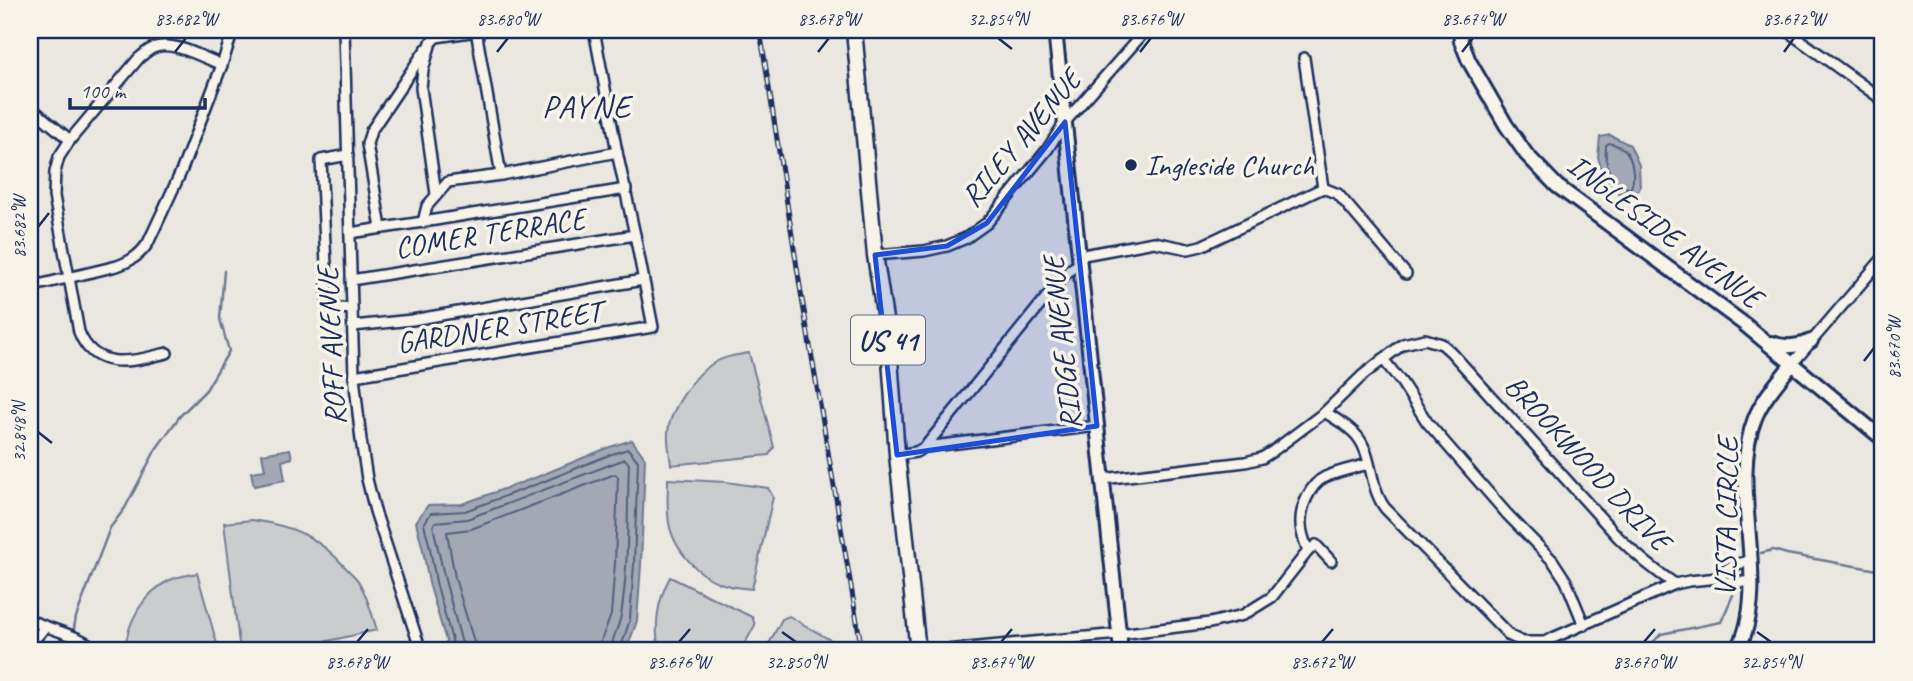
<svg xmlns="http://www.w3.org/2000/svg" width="1913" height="681" viewBox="0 0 1913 681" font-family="Caveat,sans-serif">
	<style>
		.green { fill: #cbcccd; stroke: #737e96; stroke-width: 2 }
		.water { fill: #a3a8b4; stroke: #6d7892; stroke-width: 2 }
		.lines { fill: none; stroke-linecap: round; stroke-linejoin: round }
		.shore { stroke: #515f80; stroke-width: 2 }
		.stream { stroke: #6d7892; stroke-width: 2.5 }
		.street-casing { stroke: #1b2f5e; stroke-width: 14 }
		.secondary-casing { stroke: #1b2f5e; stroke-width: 18 }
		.primary-casing { stroke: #1b2f5e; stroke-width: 19 }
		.street { stroke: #f7f3e8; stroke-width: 9 }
		.secondary { stroke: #f7f3e8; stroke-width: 12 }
		.primary { stroke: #f7f3e8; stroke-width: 14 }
		.rail-casing { stroke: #1b2f5e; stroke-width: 5 }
		.rail { stroke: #f7f3e8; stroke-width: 2.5; stroke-dasharray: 8; stroke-linecap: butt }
		.marked { fill: #1d4ed8; fill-opacity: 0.2; stroke: #1d4ed8; stroke-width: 5; stroke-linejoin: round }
		.ticks { fill: none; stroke: #1b2f5e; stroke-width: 2.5 }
		.poi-dot { fill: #1b2f5e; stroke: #f7f3e8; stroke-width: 2.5 }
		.labels { text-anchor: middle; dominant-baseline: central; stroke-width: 7; stroke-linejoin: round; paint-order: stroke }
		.shield { fill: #f7f3e8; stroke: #5d6a87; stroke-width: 2 }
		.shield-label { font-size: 28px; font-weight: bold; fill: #1b2f5e }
		.street-label { font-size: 30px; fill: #1b2f5e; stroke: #f7f3e8 }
		.poi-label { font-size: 30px; fill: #1b2f5e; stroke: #f7f3e8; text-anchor: start }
		.neighbourhood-label { font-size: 32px; letter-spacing: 2px; fill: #1b2f5e; stroke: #f7f3e8 }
		.neatline { fill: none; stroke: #1b2f5e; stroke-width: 2.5 }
		.ticks-label { font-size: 18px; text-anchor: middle; fill: #1b2f5e }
	</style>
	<rect width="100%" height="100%" fill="#eae7e0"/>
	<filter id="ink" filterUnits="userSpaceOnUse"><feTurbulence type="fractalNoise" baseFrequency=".0143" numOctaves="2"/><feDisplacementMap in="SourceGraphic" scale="14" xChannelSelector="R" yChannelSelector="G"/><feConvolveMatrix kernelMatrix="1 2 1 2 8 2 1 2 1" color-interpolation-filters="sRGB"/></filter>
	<g filter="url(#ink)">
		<g class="green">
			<path d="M 749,353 L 774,447 L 769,455 L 671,465 C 670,455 667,442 668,432 C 670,410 694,375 712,364 C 723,357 736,355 749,353 Z"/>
			<path d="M 668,479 L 726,482 L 768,488 L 773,497 L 752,589 C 742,588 730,587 720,583 C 698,575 676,551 670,528 C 666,512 668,495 668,479 Z"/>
			<path d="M 252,520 C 293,526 318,536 346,568 C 351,573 357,578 360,584 C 368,598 372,615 377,630 L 283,651 L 240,651 L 224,523 Z"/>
			<path d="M 197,573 L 219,651 L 125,651 C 127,622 143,593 170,580 C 178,576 189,575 197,573 Z"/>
			<path d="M 670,577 L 752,617 L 755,625 L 741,651 L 659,651 C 654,625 657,601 670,577 Z"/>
			<path d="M 789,616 L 832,641 L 838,650 L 765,651 L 782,619 Z"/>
		</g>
		<g class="water">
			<path d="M 1610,135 L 1630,145 L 1639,165 L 1640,187 L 1631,201 L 1606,184 L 1598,157 L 1600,137 Z"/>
			<path d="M 632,440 L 645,458 L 641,565 L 637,621 L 626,651 L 449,651 L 429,583 L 423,550 L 416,522 L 428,505 L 462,504 L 537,477 L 607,448 Z"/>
			<path d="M 290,449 L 292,458 L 282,461 L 285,480 L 254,486 L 251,472 L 265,470 L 262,454 Z"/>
		</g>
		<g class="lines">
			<g class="shore">
				<path d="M 1609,143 C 1613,144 1621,147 1625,150 C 1633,159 1636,180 1630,189 C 1610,183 1604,165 1606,145 Z"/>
				<path d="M 455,651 L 436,582 L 430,548 L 424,524 L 431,513 L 465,511 L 540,483 L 609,455 L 628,449 L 638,461 L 634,564 L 630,619 L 620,651"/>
				<path d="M 464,651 L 445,580 L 433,526 L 435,522 L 467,519 L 625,459 L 629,464 C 627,514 629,566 621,615 C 619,628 611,639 611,651"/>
				<path d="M 475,651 L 474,642 L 455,578 L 447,532 L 471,529 L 615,474 L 618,477 L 615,563 L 611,615 L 601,641 L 600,651"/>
			</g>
			<g class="stream">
				<path d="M 1761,553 L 1773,550 L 1787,554 L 1883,571"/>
				<path d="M 74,628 L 76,617 L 110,528 L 125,508 L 156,449 L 180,416 L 206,390 L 229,351 L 220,319 L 224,271"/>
				<path d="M 72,651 L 73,643"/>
				<path d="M 1645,651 L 1661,634 L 1721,622 L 1733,595"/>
			</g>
			<defs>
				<g id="street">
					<path d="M 344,30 L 354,376 L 361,440 L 367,479 L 375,511 L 421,651"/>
					<path d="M 476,30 L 501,175"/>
					<path d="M 1786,30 L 1883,100"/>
					<path d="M 1304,58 L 1323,188 L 1338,194 L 1406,274"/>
					<path d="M 30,107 L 70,140"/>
					<path d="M 348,155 L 321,160 L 328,307 L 352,309"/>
					<path d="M 436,194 L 421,88 L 423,70 L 431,42 L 436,37 L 484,30"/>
					<path d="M 423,222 L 626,189"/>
					<path d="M 381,228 L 367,144 L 371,131 L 426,49"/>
					<path d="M 350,233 L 423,222 L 427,206 L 448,182 L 501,175 L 617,152"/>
					<path d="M 875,255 L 924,251 L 947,246 L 966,238 L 987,223 L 1047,150 L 1065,122 L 1146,30"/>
					<path d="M 1078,256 L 1154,242 L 1188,249 L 1201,246 L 1323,188"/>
					<path d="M 351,280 L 635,235"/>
					<path d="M 30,287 L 117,266 C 131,261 140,255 148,243 L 181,172 L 222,65 L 233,30"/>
					<path d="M 353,326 L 412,320 L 643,280"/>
					<path d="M 167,353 C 134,361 95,373 79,332 L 54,196 L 55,172 L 59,157 L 70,140 L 139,58 C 143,55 148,50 153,48 C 171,39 204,58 222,65"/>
					<path d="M 1383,359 L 1402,383 L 1427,422 L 1507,514 L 1553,561 L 1566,581 L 1584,625"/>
					<path d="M 1792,364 L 1883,258"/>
					<path d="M 354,376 L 653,327 L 635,235 L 617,152 L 594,30"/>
					<path d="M 1325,412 C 1335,419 1349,426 1357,436 C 1373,455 1369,487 1385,508 L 1510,636 L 1523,642 L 1544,642 L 1675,584"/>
					<path d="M 925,447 L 1097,426"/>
					<path d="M 897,455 L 916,452 L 925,447 L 1062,278 L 1071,269 L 1079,264"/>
					<path d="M 1103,479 L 1245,462 L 1262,458 L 1273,451 L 1325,412 L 1363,375 L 1403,344 L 1425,339 L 1442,344 L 1451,352 L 1618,537 C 1636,555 1654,570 1675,584 L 1689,581 L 1718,578 L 1726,582 L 1750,582"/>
					<path d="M 1308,551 C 1305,542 1301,534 1301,524 C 1300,508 1310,484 1325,477 C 1338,471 1354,468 1368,464"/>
					<path d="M 1718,578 C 1727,566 1736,564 1750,561"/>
					<path d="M 30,620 C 53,631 78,634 98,651"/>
					<path d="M 30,642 L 36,638 L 45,627"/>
					<path d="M 936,651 L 1119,634 L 1210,623 L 1243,615 L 1272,597 L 1308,551 L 1316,545 L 1331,561"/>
				</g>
				<g id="secondary">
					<path d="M 1055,30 L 1121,651"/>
					<path d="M 1460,30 L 1461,41 L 1469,61 L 1506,125 L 1526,154 L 1557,186 L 1744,324 L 1883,439"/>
					<path d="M 1771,343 C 1785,348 1798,347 1811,341"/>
					<path d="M 1737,651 C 1773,585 1727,489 1755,418 C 1763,398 1779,381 1792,364"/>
				</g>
				<path id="primary" d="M 854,30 L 875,255 L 889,345 L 897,455 L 918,651"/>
			</defs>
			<use href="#street" class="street-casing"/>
			<use href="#secondary" class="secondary-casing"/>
			<use href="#primary" class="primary-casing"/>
			<use href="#street" class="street"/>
			<use href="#secondary" class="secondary"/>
			<use href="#primary" class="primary"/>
			<defs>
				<path id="rail" d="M 760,30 L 801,293 L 862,651"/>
			</defs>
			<use href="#rail" class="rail-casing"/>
			<use href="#rail" class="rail"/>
		</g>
	</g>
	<path class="marked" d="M 1065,122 L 1097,426 L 897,455 L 875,255 L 947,246 L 987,223 Z"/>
	<path class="ticks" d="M 998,38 L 1012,49M 175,52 L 186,38M 497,52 L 508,38M 818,52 L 829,38M 1140,52 L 1151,38M 1462,52 L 1473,38M 1784,52 L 1794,38M 38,227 L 49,213M 1864,361 L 1874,348M 38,432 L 52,443M 782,632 L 796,642M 1757,632 L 1771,642M 357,642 L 368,629M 679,642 L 690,629M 1001,642 L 1012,629M 1322,642 L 1333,629M 1644,642 L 1655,629"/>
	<circle class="poi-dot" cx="1131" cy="165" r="7"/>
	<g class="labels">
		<rect class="shield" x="851" y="315.5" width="74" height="49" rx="5"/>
		<g class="shield-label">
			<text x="888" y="340">US 41</text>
		</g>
		<g class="street-label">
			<text transform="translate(1021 138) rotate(-50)">RILEY AVENUE</text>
			<text transform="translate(1665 231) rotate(37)">INGLESIDE AVENUE</text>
			<text transform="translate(490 233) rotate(-9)">COMER TERRACE</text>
			<text transform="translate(499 327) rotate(-9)">GARDNER STREET</text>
			<text transform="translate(1062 343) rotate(-96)">RIDGE AVENUE</text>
			<text transform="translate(331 346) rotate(-93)">ROFF AVENUE</text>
			<text transform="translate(1588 463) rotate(47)">BROOKWOOD DRIVE</text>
			<text transform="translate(1726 517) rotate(-89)">VISTA CIRCLE</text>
		</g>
		<g class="poi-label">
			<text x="1145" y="165">Ingleside Church</text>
		</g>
		<g class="neighbourhood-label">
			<text x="587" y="106">PAYNE</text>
		</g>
	</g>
	<rect width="1913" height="681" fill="none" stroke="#f7f3e8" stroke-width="77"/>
	<path d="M70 98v10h135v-10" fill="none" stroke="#1b2f5e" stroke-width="3.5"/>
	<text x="80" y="98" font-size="21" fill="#1b2f5e" stroke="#f7f3e8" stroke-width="5" paint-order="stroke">100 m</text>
	<rect x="38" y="38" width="1836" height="604" class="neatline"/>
	<g class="ticks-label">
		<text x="186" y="25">83.682°W</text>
		<text x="508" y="25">83.680°W</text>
		<text x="829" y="25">83.678°W</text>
		<text x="998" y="25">32.854°N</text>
		<text x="1151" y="25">83.676°W</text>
		<text x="1473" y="25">83.674°W</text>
		<text x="1794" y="25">83.672°W</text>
		<text transform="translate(19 227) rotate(-90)" y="6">83.682°W</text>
		<text transform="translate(1894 348) rotate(-90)" y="6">83.670°W</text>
		<text transform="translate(19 432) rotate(-90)" y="6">32.848°N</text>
		<text x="357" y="668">83.678°W</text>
		<text x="679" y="668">83.676°W</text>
		<text x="796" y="668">32.850°N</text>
		<text x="1001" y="668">83.674°W</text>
		<text x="1322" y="668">83.672°W</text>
		<text x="1644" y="668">83.670°W</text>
		<text x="1771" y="668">32.854°N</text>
	</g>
</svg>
